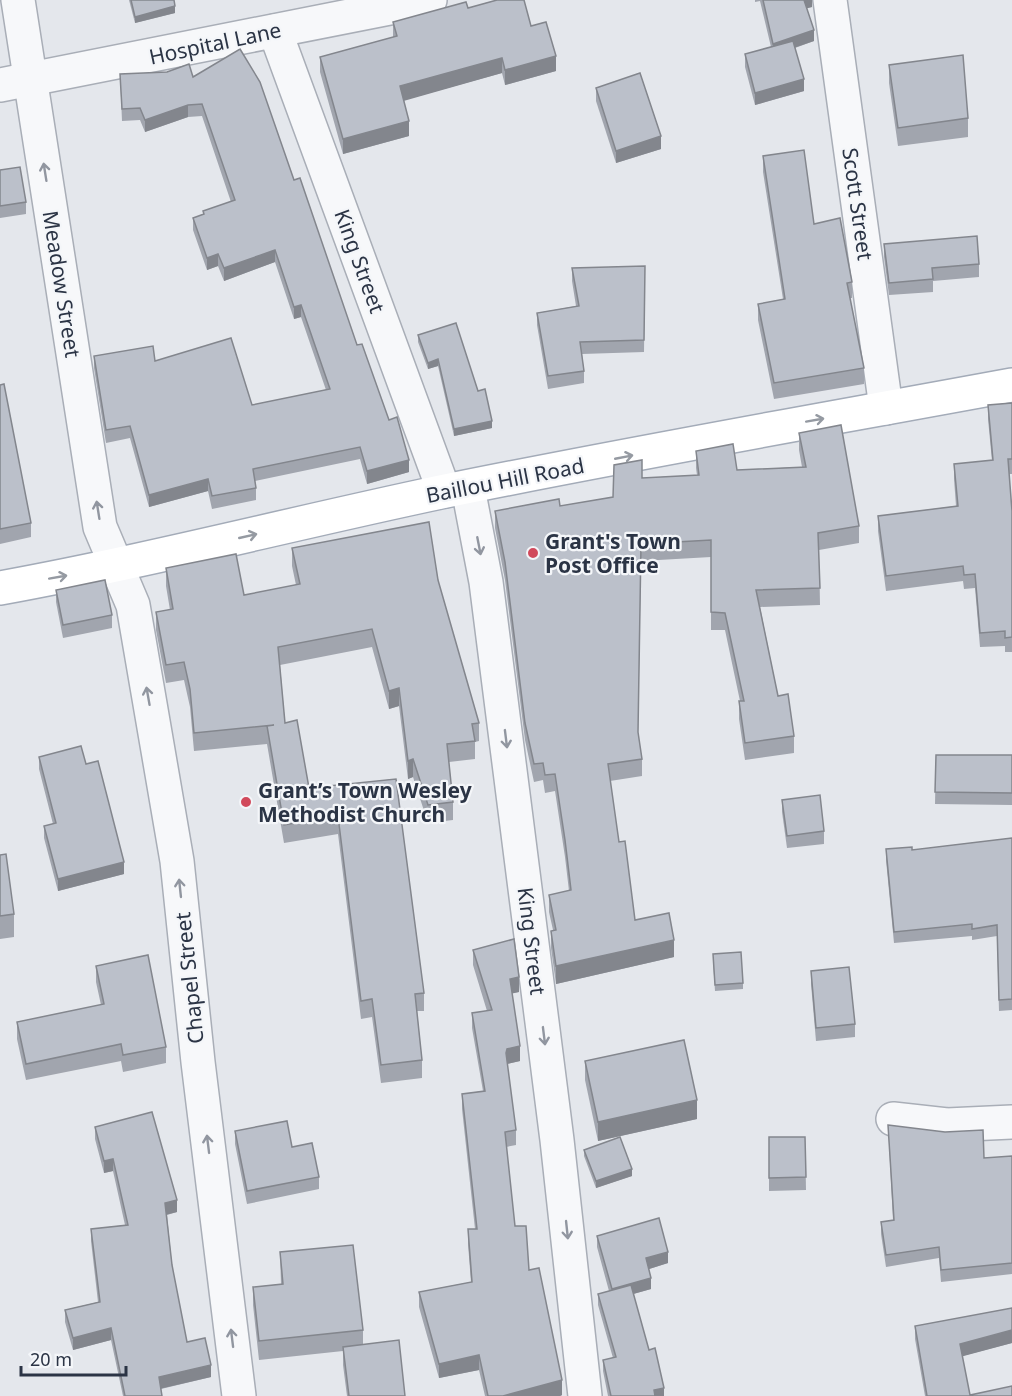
<svg xmlns="http://www.w3.org/2000/svg" width="1012" height="1396" viewBox="0 0 1012 1396" font-family="'Noto Sans',sans-serif">
	<style>
		.lines { fill: none; stroke-linecap: round; stroke-linejoin: round }
		.minor-casing { stroke: #a9aeb7; stroke-width: 36 }
		.major-casing { stroke: #a3abb8; stroke-width: 36 }
		.minor { stroke: #f7f8fa; stroke-width: 33 }
		.major { stroke: #fff; stroke-width: 33 }
		.wall { fill: #a1a5ae }
		.shaded-wall { fill: #83868d }
		.building { fill: #bbc0ca; stroke: #83868d; stroke-width: 1.5 }
		.oneway { stroke: #9196a0 }
		.oneway2 { stroke: #959aa2 }
		.poi-dot { fill: #d1495b; stroke: #f4f6f9; stroke-width: 2 }
		.labels { text-anchor: middle; dominant-baseline: central; stroke-width: 4.5; stroke-linejoin: round; paint-order: stroke }
		.street-label { font-size: 21px; fill: #2b3445; stroke: #f4f6f9 }
		.poi-label { font-size: 21px; font-weight: bold; fill: #2b3445; stroke: #f4f6f9; text-anchor: start }
	</style>
	<rect width="100%" height="100%" fill="#e4e7ec"/>
	<g class="lines">
		<defs>
			<g id="minor">
				<path d="M 18,0 L 100,527 L 133,605 L 177,861 L 198,1062 L 239,1396"/>
				<path d="M 830,0 L 886,408"/>
				<path d="M 275,31 L 444,491"/>
				<path d="M 0,85 L 430,0"/>
				<path d="M 468,488 L 486,582 L 557,1140 L 585,1396"/>
				<path d="M 893,1119 L 947,1125 L 1012,1122"/>
			</g>
			<path id="major" d="M 0,588 C 148,561 294,523 441,492 C 631,453 822,420 1012,385"/>
		</defs>
		<use href="#minor" class="minor-casing"/>
		<use href="#major" class="major-casing"/>
		<use href="#minor" class="minor"/>
		<use href="#major" class="major"/>
	</g>
	<g class="wall">
		<path d="M 129,0 L 174,0 L 175,13 L 135,23 Z"/>
		<path d="M 755,0 L 812,0 L 812,7 L 807,8 L 814,41 L 795,48 L 804,91 L 755,105 L 745,67 L 745,54 L 771,47 L 760,1 L 755,2 Z"/>
		<path d="M 468,8 L 531,26 L 556,71 L 505,85 L 502,73 L 404,100 L 409,136 L 343,154 L 320,72 L 320,57 L 393,37 L 393,22 Z"/>
		<path d="M 889,65 L 968,118 L 968,137 L 898,146 L 889,83 Z"/>
		<path d="M 120,74 L 193,77 L 294,180 L 357,345 L 389,420 L 409,472 L 367,484 L 360,459 L 255,481 L 256,488 L 256,500 L 212,509 L 208,491 L 149,507 L 130,438 L 106,443 L 94,368 L 94,356 L 155,361 L 252,405 L 326,390 L 301,317 L 294,319 L 275,262 L 224,281 L 218,266 L 207,270 L 193,230 L 193,218 L 203,215 L 203,211 L 231,202 L 202,116 L 188,117 L 145,132 L 140,120 L 122,121 Z"/>
		<path d="M 596,88 L 661,149 L 616,163 L 596,101 Z"/>
		<path d="M 763,156 L 814,224 L 852,282 L 852,298 L 850,298 L 864,368 L 864,384 L 774,399 L 758,320 L 758,304 L 783,299 L 763,172 Z"/>
		<path d="M 0,170 L 26,202 L 26,214 L 0,218 Z"/>
		<path d="M 884,244 L 979,264 L 979,277 L 933,281 L 933,292 L 889,295 L 884,257 Z"/>
		<path d="M 645,266 L 644,352 L 582,354 L 584,371 L 584,383 L 548,389 L 537,325 L 537,313 L 576,306 L 572,281 L 572,268 Z"/>
		<path d="M 418,335 L 478,391 L 492,428 L 454,436 L 438,366 L 428,369 L 418,342 Z"/>
		<path d="M 0,385 L 31,523 L 31,537 L 0,544 Z"/>
		<path d="M 1012,403 L 1012,474 L 1009,474 L 1012,511 L 1012,652 L 1005,652 L 1005,646 L 980,647 L 975,588 L 964,589 L 963,581 L 886,591 L 878,531 L 878,516 L 956,506 L 954,479 L 954,464 L 992,461 L 988,419 L 988,405 Z"/>
		<path d="M 799,433 L 859,526 L 859,543 L 819,550 L 820,605 L 760,607 L 778,696 L 794,736 L 794,753 L 745,760 L 739,719 L 739,701 L 740,701 L 725,630 L 711,630 L 711,557 L 641,561 L 638,734 L 642,759 L 642,776 L 610,781 L 619,842 L 635,920 L 674,957 L 556,984 L 551,948 L 551,931 L 553,930 L 549,912 L 549,895 L 569,891 L 565,857 L 555,791 L 545,793 L 543,780 L 534,782 L 525,740 L 505,580 L 495,528 L 495,511 L 560,506 L 613,497 L 642,478 L 697,475 L 696,468 L 696,451 L 737,470 L 802,467 L 799,450 Z"/>
		<path d="M 292,548 L 438,580 L 479,723 L 479,741 L 475,742 L 475,759 L 449,762 L 453,802 L 453,820 L 428,823 L 413,777 L 408,779 L 399,706 L 389,709 L 372,647 L 280,665 L 285,723 L 309,788 L 396,779 L 424,993 L 424,1011 L 417,1011 L 422,1060 L 422,1078 L 381,1083 L 372,1017 L 361,1019 L 338,834 L 284,843 L 267,744 L 194,751 L 190,707 L 184,680 L 166,683 L 156,630 L 156,612 L 170,610 L 166,586 L 166,568 L 244,595 L 296,585 L 292,566 Z"/>
		<path d="M 56,590 L 112,615 L 112,628 L 63,638 L 56,602 Z"/>
		<path d="M 936,755 L 1012,755 L 1012,805 L 935,804 Z"/>
		<path d="M 39,757 L 86,764 L 124,874 L 58,891 L 44,838 L 44,826 L 53,824 L 39,769 Z"/>
		<path d="M 782,800 L 824,831 L 824,844 L 787,848 L 782,812 Z"/>
		<path d="M 1012,838 L 1012,1010 L 999,1011 L 997,936 L 972,940 L 972,936 L 894,943 L 886,860 L 886,849 L 912,850 Z"/>
		<path d="M 0,855 L 14,914 L 14,937 L 0,939 Z"/>
		<path d="M 473,950 L 519,992 L 512,993 L 520,1061 L 507,1064 L 516,1130 L 516,1145 L 506,1147 L 515,1226 L 529,1270 L 562,1395 L 560,1396 L 485,1396 L 479,1370 L 439,1378 L 419,1307 L 419,1292 L 471,1282 L 468,1244 L 468,1229 L 475,1229 L 462,1109 L 462,1094 L 483,1091 L 472,1028 L 472,1013 L 487,1011 L 473,965 Z"/>
		<path d="M 713,960 L 743,983 L 743,989 L 715,991 Z"/>
		<path d="M 96,966 L 166,1047 L 166,1063 L 123,1072 L 121,1061 L 26,1080 L 17,1039 L 17,1022 L 101,1005 L 96,982 Z"/>
		<path d="M 811,971 L 855,1024 L 855,1037 L 816,1041 L 811,984 Z"/>
		<path d="M 585,1061 L 697,1119 L 598,1141 L 585,1080 Z"/>
		<path d="M 888,1125 L 984,1158 L 1012,1156 L 1012,1274 L 941,1282 L 939,1258 L 886,1267 L 881,1234 L 881,1222 L 893,1220 Z"/>
		<path d="M 95,1127 L 177,1212 L 167,1215 L 172,1265 L 187,1342 L 211,1377 L 161,1389 L 162,1396 L 123,1396 L 111,1340 L 73,1350 L 65,1322 L 65,1310 L 98,1302 L 91,1241 L 91,1229 L 125,1225 L 113,1171 L 104,1173 L 95,1139 Z"/>
		<path d="M 235,1131 L 292,1147 L 319,1177 L 319,1189 L 247,1204 L 235,1144 Z"/>
		<path d="M 769,1137 L 805,1137 L 806,1190 L 769,1191 Z"/>
		<path d="M 584,1150 L 632,1176 L 596,1188 L 584,1156 Z"/>
		<path d="M 597,1236 L 668,1263 L 649,1269 L 651,1289 L 633,1294 L 649,1350 L 664,1396 L 608,1396 L 603,1371 L 603,1360 L 613,1358 L 598,1305 L 598,1294 L 609,1291 L 597,1247 Z"/>
		<path d="M 280,1252 L 363,1330 L 363,1344 L 405,1396 L 347,1396 L 343,1365 L 343,1351 L 259,1360 L 253,1305 L 253,1287 L 281,1284 Z"/>
		<path d="M 915,1326 L 1012,1343 L 962,1356 L 970,1395 L 1012,1396 L 925,1396 L 915,1339 Z"/>
	</g>
	<g class="shaded-wall">
		<path d="M 804,0 L 812,0 L 812,7 L 804,9 Z"/>
		<path d="M 175,6 L 175,13 L 135,23 L 135,17 Z"/>
		<path d="M 814,30 L 814,41 L 773,55 L 773,44 Z"/>
		<path d="M 556,56 L 556,71 L 505,85 L 505,70 Z"/>
		<path d="M 502,58 L 502,73 L 400,102 L 400,86 Z"/>
		<path d="M 804,79 L 804,91 L 755,105 L 755,93 Z"/>
		<path d="M 188,105 L 188,117 L 145,132 L 145,120 Z"/>
		<path d="M 409,121 L 409,136 L 343,154 L 343,139 Z"/>
		<path d="M 661,136 L 661,149 L 616,163 L 616,151 Z"/>
		<path d="M 275,250 L 275,262 L 224,281 L 224,268 Z"/>
		<path d="M 218,254 L 218,266 L 207,270 L 207,258 Z"/>
		<path d="M 301,305 L 301,317 L 294,319 L 294,307 Z"/>
		<path d="M 438,359 L 438,366 L 428,369 L 428,363 Z"/>
		<path d="M 492,421 L 492,428 L 454,436 L 454,429 Z"/>
		<path d="M 409,460 L 409,472 L 367,484 L 367,471 Z"/>
		<path d="M 208,479 L 208,491 L 149,507 L 149,495 Z"/>
		<path d="M 399,688 L 399,706 L 389,709 L 389,691 Z"/>
		<path d="M 413,759 L 413,777 L 408,779 L 408,761 Z"/>
		<path d="M 124,862 L 124,874 L 58,891 L 58,879 Z"/>
		<path d="M 674,940 L 674,957 L 556,984 L 556,966 Z"/>
		<path d="M 519,977 L 519,992 L 510,994 L 510,979 Z"/>
		<path d="M 520,1046 L 520,1061 L 507,1064 L 506,1053 L 507,1049 Z"/>
		<path d="M 697,1100 L 697,1119 L 598,1141 L 598,1122 Z"/>
		<path d="M 113,1159 L 113,1171 L 104,1173 L 104,1161 Z"/>
		<path d="M 632,1169 L 632,1176 L 596,1188 L 596,1181 Z"/>
		<path d="M 177,1200 L 177,1212 L 165,1215 L 165,1203 Z"/>
		<path d="M 668,1252 L 668,1263 L 646,1270 L 646,1258 Z"/>
		<path d="M 651,1278 L 651,1289 L 612,1300 L 612,1289 Z"/>
		<path d="M 111,1328 L 111,1340 L 73,1350 L 73,1338 Z"/>
		<path d="M 1012,1330 L 1012,1343 L 960,1357 L 960,1344 Z"/>
		<path d="M 479,1355 L 479,1370 L 439,1378 L 439,1364 Z"/>
		<path d="M 211,1365 L 211,1377 L 159,1389 L 159,1377 Z"/>
		<path d="M 562,1380 L 562,1395 L 560,1396 L 503,1396 Z"/>
		<path d="M 664,1388 L 664,1396 L 654,1396 L 654,1390 Z"/>
	</g>
	<g class="building">
		<path d="M 131,0 L 174,0 L 175,6 L 135,17 Z"/>
		<path d="M 497,0 L 524,0 L 531,26 L 546,22 L 556,56 L 505,70 L 502,58 L 400,86 L 409,121 L 343,139 L 320,57 L 397,36 L 393,22 L 466,2 L 468,8 Z"/>
		<path d="M 763,0 L 804,0 L 814,30 L 773,44 Z"/>
		<path d="M 793,41 L 804,79 L 755,93 L 745,54 Z"/>
		<path d="M 240,49 L 260,82 L 294,180 L 300,178 L 357,345 L 362,344 L 389,420 L 397,417 L 409,460 L 367,471 L 360,447 L 253,469 L 256,488 L 212,496 L 208,479 L 149,495 L 130,426 L 106,430 L 94,356 L 153,346 L 155,361 L 231,338 L 252,405 L 330,389 L 301,305 L 294,307 L 275,250 L 224,268 L 218,254 L 207,258 L 193,218 L 204,214 L 203,211 L 235,200 L 202,104 L 188,105 L 145,120 L 140,108 L 122,109 L 120,74 L 167,72 L 189,64 L 193,77 Z"/>
		<path d="M 963,55 L 968,118 L 898,128 L 889,65 Z"/>
		<path d="M 640,73 L 661,136 L 616,151 L 596,88 Z"/>
		<path d="M 804,150 L 814,224 L 840,218 L 852,282 L 847,283 L 864,368 L 774,383 L 758,304 L 785,299 L 763,156 Z"/>
		<path d="M 20,167 L 26,202 L 0,206 L 0,170 Z"/>
		<path d="M 977,236 L 979,264 L 932,268 L 933,279 L 889,283 L 884,244 Z"/>
		<path d="M 645,266 L 644,340 L 580,342 L 584,371 L 548,376 L 537,313 L 579,306 L 572,268 Z"/>
		<path d="M 456,323 L 478,391 L 485,389 L 492,421 L 454,429 L 438,359 L 428,363 L 418,335 Z"/>
		<path d="M 4,384 L 31,523 L 0,529 L 0,385 Z"/>
		<path d="M 1012,403 L 1012,459 L 1008,459 L 1012,511 L 1012,637 L 1005,638 L 1005,631 L 980,633 L 975,574 L 964,575 L 963,566 L 886,576 L 878,516 L 958,506 L 954,464 L 993,460 L 988,405 Z"/>
		<path d="M 841,425 L 859,526 L 818,533 L 820,588 L 756,590 L 778,696 L 788,694 L 794,736 L 745,743 L 739,701 L 744,701 L 725,613 L 711,612 L 711,540 L 641,544 L 638,732 L 642,759 L 608,764 L 619,842 L 625,841 L 635,920 L 669,913 L 674,940 L 556,966 L 551,931 L 556,930 L 549,895 L 571,890 L 565,840 L 555,774 L 545,775 L 543,763 L 534,764 L 525,723 L 505,562 L 495,511 L 559,499 L 560,506 L 613,497 L 614,465 L 642,460 L 642,478 L 699,475 L 696,451 L 733,444 L 737,470 L 806,467 L 799,433 Z"/>
		<path d="M 429,522 L 438,580 L 479,723 L 472,724 L 475,741 L 447,744 L 453,802 L 428,805 L 413,759 L 408,761 L 399,688 L 389,691 L 372,629 L 278,647 L 285,723 L 297,720 L 309,788 L 396,779 L 424,993 L 415,994 L 422,1060 L 381,1065 L 372,999 L 361,1001 L 338,816 L 284,825 L 267,726 L 274,725 L 194,733 L 190,689 L 184,662 L 166,665 L 156,612 L 173,609 L 166,568 L 236,554 L 244,595 L 300,584 L 292,548 Z"/>
		<path d="M 105,580 L 112,615 L 63,625 L 56,590 Z"/>
		<path d="M 81,746 L 86,764 L 98,761 L 124,862 L 58,879 L 44,826 L 56,823 L 39,757 Z"/>
		<path d="M 936,755 L 1012,755 L 1012,793 L 935,792 Z"/>
		<path d="M 820,795 L 824,831 L 787,836 L 782,800 Z"/>
		<path d="M 1012,838 L 1012,999 L 999,1000 L 997,925 L 972,929 L 972,924 L 894,932 L 886,849 L 912,847 L 912,850 Z"/>
		<path d="M 6,854 L 14,914 L 0,916 L 0,855 Z"/>
		<path d="M 514,939 L 519,977 L 510,979 L 520,1046 L 507,1049 L 506,1053 L 516,1130 L 505,1132 L 515,1226 L 526,1226 L 529,1270 L 539,1268 L 562,1380 L 503,1396 L 488,1396 L 479,1355 L 439,1364 L 419,1292 L 472,1282 L 468,1229 L 477,1229 L 462,1094 L 485,1091 L 472,1013 L 492,1010 L 473,950 Z"/>
		<path d="M 741,952 L 743,983 L 715,985 L 713,954 Z"/>
		<path d="M 148,955 L 166,1047 L 123,1055 L 121,1044 L 26,1064 L 17,1022 L 104,1004 L 96,966 Z"/>
		<path d="M 849,967 L 855,1024 L 816,1028 L 811,971 Z"/>
		<path d="M 684,1040 L 697,1100 L 598,1122 L 585,1061 Z"/>
		<path d="M 152,1112 L 177,1200 L 165,1203 L 172,1265 L 187,1342 L 205,1338 L 211,1365 L 159,1377 L 162,1396 L 125,1396 L 111,1328 L 73,1338 L 65,1310 L 100,1302 L 91,1229 L 128,1225 L 113,1159 L 104,1161 L 95,1127 Z"/>
		<path d="M 287,1121 L 292,1147 L 312,1143 L 319,1177 L 247,1191 L 235,1131 Z"/>
		<path d="M 888,1125 L 945,1132 L 983,1130 L 984,1158 L 1012,1156 L 1012,1263 L 941,1270 L 939,1247 L 886,1255 L 881,1222 L 894,1220 Z"/>
		<path d="M 620,1137 L 632,1169 L 596,1181 L 584,1150 Z"/>
		<path d="M 769,1137 L 805,1137 L 806,1177 L 769,1178 Z"/>
		<path d="M 659,1218 L 668,1252 L 646,1258 L 651,1278 L 612,1289 L 597,1236 Z"/>
		<path d="M 353,1245 L 363,1330 L 259,1341 L 253,1287 L 283,1284 L 280,1252 Z"/>
		<path d="M 631,1285 L 649,1350 L 655,1348 L 664,1388 L 654,1390 L 655,1396 L 611,1396 L 603,1360 L 616,1357 L 598,1294 Z"/>
		<path d="M 1012,1308 L 1012,1330 L 960,1344 L 970,1395 L 1012,1386 L 1012,1396 L 927,1396 L 915,1326 Z"/>
		<path d="M 399,1340 L 405,1396 L 349,1396 L 343,1347 Z"/>
	</g>
	<defs><path id="oneway-shaft" d="M-6 0H5M1.5-3L5.5 0L1.5 3" fill="none" stroke-width="1.6" stroke-linecap="round" stroke-linejoin="round" transform="scale(1.5)"/></defs>
	<g class="oneway">
		<use href="#oneway-shaft" transform="translate(45 172) rotate(-99)"/>
		<use href="#oneway-shaft" transform="translate(98 510) rotate(-99)"/>
		<use href="#oneway-shaft" transform="translate(479 546) rotate(79)"/>
		<use href="#oneway-shaft" transform="translate(148 696) rotate(-100)"/>
		<use href="#oneway-shaft" transform="translate(506 739) rotate(83)"/>
		<use href="#oneway-shaft" transform="translate(180 888) rotate(-96)"/>
		<use href="#oneway-shaft" transform="translate(544 1036) rotate(83)"/>
		<use href="#oneway-shaft" transform="translate(208 1144) rotate(-97)"/>
		<use href="#oneway-shaft" transform="translate(567 1230) rotate(84)"/>
		<use href="#oneway-shaft" transform="translate(232 1338) rotate(-97)"/>
	</g>
	<g class="oneway2">
		<use href="#oneway-shaft" transform="translate(815 420) rotate(-10)"/>
		<use href="#oneway-shaft" transform="translate(624 457) rotate(-11)"/>
		<use href="#oneway-shaft" transform="translate(248 536) rotate(-13)"/>
		<use href="#oneway-shaft" transform="translate(58 577) rotate(-10)"/>
	</g>
	<g class="poi-dot">
		<circle cx="533" cy="553" r="6"/>
		<circle cx="246" cy="802" r="6"/>
	</g>
	<g class="labels">
		<g class="street-label">
			<text transform="translate(215 43) rotate(-12)">Hospital Lane</text>
			<text transform="translate(858 204) rotate(82)">Scott Street</text>
			<text transform="translate(360 261) rotate(70)">King Street</text>
			<text transform="translate(62 284) rotate(81)">Meadow Street</text>
			<text transform="translate(505 480) rotate(-11)">Baillou Hill Road</text>
			<text transform="translate(532 941) rotate(83)">King Street</text>
			<text transform="translate(189 978) rotate(-96)">Chapel Street</text>
		</g>
		<g class="poi-label">
			<text x="545" y="541">Grant's Town<tspan x="545" dy="24">Post Office</tspan></text>
			<text x="258" y="790">Grant’s Town Wesley<tspan x="258" dy="24">Methodist Church</tspan></text>
		</g>
	</g>
	<path d="M21 1366v9h105v-9" fill="none" stroke="#2b3445" stroke-width="3"/>
	<text x="30" y="1366" font-size="18" fill="#2b3445" stroke="#f4f6f9" stroke-width="4.5" paint-order="stroke">20 m</text>
</svg>
